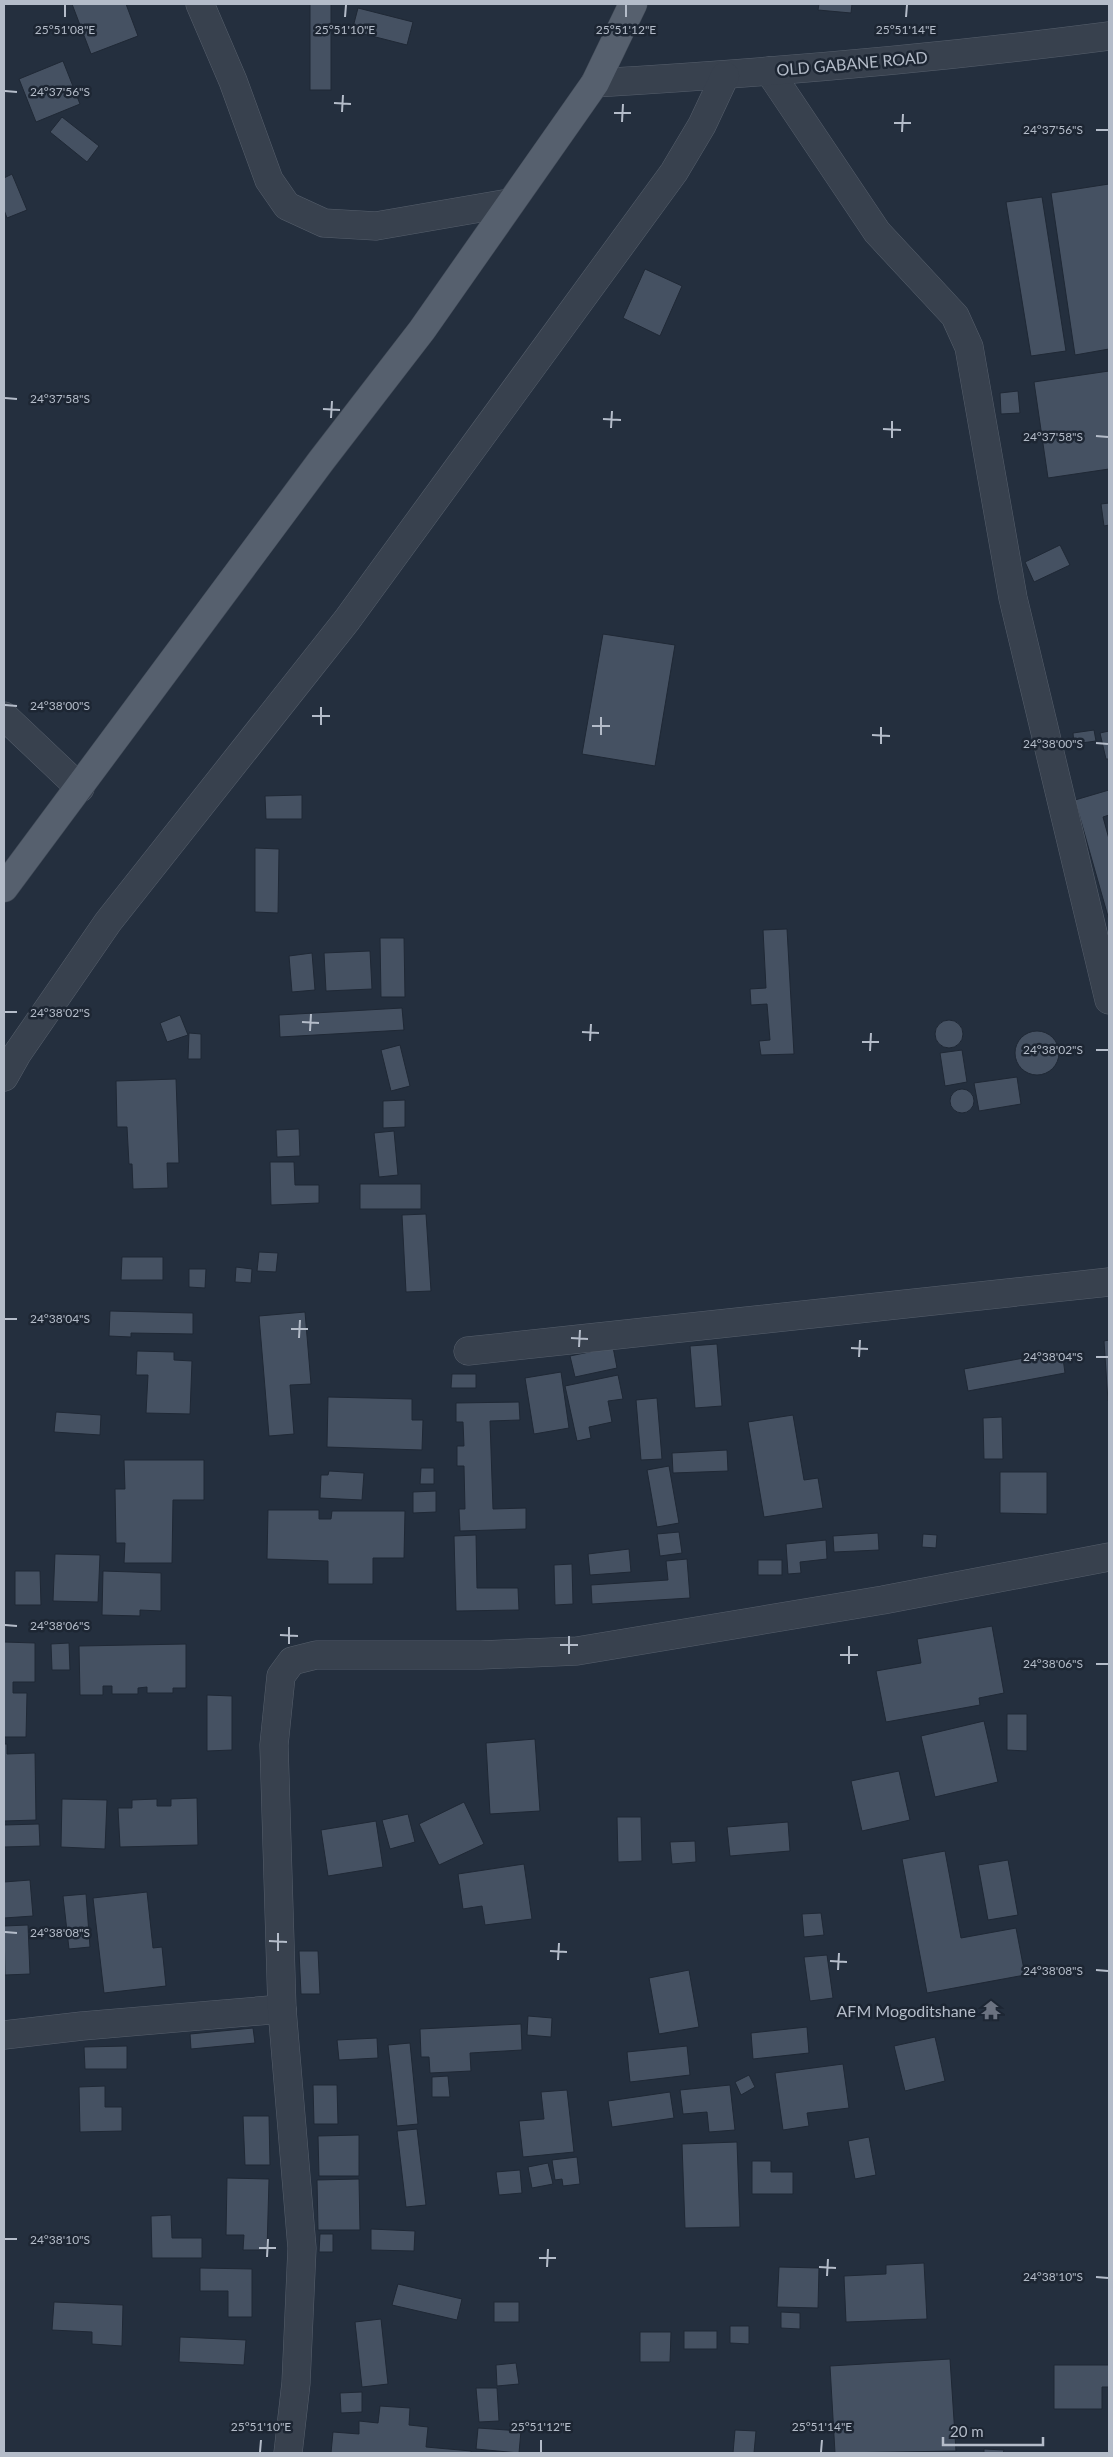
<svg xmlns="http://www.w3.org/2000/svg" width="1113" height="2457" viewBox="0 0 1113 2457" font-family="Lato,sans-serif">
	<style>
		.building { fill: #455162; stroke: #1f2835 }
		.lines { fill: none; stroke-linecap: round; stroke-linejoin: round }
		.minor-casing { stroke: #565f6c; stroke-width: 29 }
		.major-casing { stroke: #414a57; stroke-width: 29 }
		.minor { stroke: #38414e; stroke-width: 28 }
		.major { stroke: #56606e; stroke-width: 28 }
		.ticks { fill: none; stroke: #b4bcc9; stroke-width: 2 }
		.labels { text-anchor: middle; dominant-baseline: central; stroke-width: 5; stroke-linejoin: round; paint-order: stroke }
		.street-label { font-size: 16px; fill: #b4bcc9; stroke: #1d2633 }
		.poi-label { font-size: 16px; fill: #b4bcc9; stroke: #1d2633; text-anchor: end }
		.ticks-label { font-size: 12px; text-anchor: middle; fill: #b4bcc9; stroke: #1d2633; stroke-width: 5; stroke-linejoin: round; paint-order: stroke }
	</style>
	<rect width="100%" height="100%" fill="#242f3e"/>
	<g class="building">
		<path d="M 72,4 L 126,4 L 138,36 L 91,54 Z"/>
		<rect x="310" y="4" width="21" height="86"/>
		<path d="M 819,4 L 852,4 L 851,13 L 818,10 Z"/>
		<path d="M 358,8 L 413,22 L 407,45 L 352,31 Z"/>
		<path d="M 63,61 L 80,104 L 36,122 L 19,79 Z"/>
		<path d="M 62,117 L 99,146 L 87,162 L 50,132 Z"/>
		<path d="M 12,174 L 27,210 L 7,218 L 4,210 L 4,178 Z"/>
		<path d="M 1109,184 L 1109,349 L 1075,355 L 1051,193 Z"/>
		<path d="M 1042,197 L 1066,351 L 1031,356 L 1006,202 Z"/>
		<path d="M 645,269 L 682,286 L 660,336 L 623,318 Z"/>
		<path d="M 1109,371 L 1109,469 L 1048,478 L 1034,382 Z"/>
		<path d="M 1018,391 L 1020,413 L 1001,414 L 1000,393 Z"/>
		<path d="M 1109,503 L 1109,525 L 1104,526 L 1101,504 Z"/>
		<path d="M 1060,545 L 1070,565 L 1034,582 L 1025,562 Z"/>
		<path d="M 603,634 L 675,645 L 655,766 L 582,754 Z"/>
		<path d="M 1094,730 L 1096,741 L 1074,744 L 1073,733 Z"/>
		<path d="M 1109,731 L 1109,759 L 1106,759 L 1100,733 Z"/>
		<path d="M 1109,790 L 1109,815 L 1103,817 L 1109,839 L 1109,920 L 1075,800 Z"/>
		<path d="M 302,795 L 302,819 L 266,819 L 265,796 Z"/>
		<path d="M 255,848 L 279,849 L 278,913 L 255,912 Z"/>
		<path d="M 787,929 L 794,1054 L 761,1055 L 759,1041 L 770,1040 L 767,1004 L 751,1005 L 750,989 L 766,988 L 763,930 Z"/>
		<path d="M 380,938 L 404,938 L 405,997 L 381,997 Z"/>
		<path d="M 370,951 L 372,989 L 326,991 L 324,953 Z"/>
		<path d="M 312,953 L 315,990 L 292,992 L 289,956 Z"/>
		<path d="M 402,1008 L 404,1030 L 280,1037 L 279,1015 Z"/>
		<path d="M 180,1015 L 188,1035 L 167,1042 L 160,1023 Z"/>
		<circle cx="949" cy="1034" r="14"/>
		<circle cx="1037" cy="1053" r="22"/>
		<path d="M 189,1033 L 201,1034 L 201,1059 L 188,1059 Z"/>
		<path d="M 400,1045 L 410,1086 L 391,1091 L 381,1050 Z"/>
		<path d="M 962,1050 L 967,1082 L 945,1086 L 940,1053 Z"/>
		<path d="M 1017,1077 L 1021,1104 L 979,1111 L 974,1083 Z"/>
		<path d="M 176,1079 L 179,1163 L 167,1163 L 168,1188 L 133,1189 L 132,1164 L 129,1164 L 127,1127 L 117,1127 L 116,1081 Z"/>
		<circle cx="962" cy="1101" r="12"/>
		<path d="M 405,1100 L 405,1127 L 383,1128 L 383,1101 Z"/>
		<path d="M 299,1129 L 300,1156 L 277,1157 L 276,1130 Z"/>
		<path d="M 394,1131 L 398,1175 L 379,1177 L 374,1133 Z"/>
		<path d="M 270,1162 L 294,1162 L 295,1185 L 319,1185 L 319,1203 L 271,1205 Z"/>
		<rect x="360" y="1184" width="61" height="25"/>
		<path d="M 426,1214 L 431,1291 L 406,1292 L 402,1215 Z"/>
		<path d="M 259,1252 L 278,1253 L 276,1272 L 257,1271 Z"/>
		<path d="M 122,1257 L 163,1257 L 163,1280 L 121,1280 Z"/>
		<path d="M 236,1267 L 252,1269 L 251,1283 L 235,1282 Z"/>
		<path d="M 189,1269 L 206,1269 L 205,1288 L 189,1287 Z"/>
		<path d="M 110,1311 L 193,1313 L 193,1334 L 131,1333 L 131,1337 L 109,1336 Z"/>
		<path d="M 305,1312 L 311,1384 L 290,1385 L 294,1434 L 269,1436 L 259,1316 Z"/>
		<path d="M 1109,1340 L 1109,1400 L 1108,1401 L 1104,1341 Z"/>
		<path d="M 717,1344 L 722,1406 L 695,1408 L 690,1346 Z"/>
		<path d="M 613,1347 L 617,1368 L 575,1377 L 570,1356 Z"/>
		<path d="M 137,1351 L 174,1352 L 174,1360 L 192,1361 L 190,1414 L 146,1413 L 148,1375 L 136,1375 Z"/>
		<path d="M 1062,1351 L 1065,1373 L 968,1391 L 964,1369 Z"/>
		<path d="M 561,1372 L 569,1428 L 534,1434 L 525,1378 Z"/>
		<path d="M 452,1374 L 476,1374 L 476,1388 L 451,1388 Z"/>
		<path d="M 618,1375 L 623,1399 L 608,1401 L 612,1422 L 589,1427 L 591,1438 L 577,1441 L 565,1386 Z"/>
		<path d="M 328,1397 L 412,1399 L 412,1420 L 423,1420 L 422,1450 L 327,1447 Z"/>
		<path d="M 657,1398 L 662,1459 L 641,1460 L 636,1400 Z"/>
		<path d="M 519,1402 L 520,1420 L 490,1421 L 493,1509 L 526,1508 L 526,1529 L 460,1531 L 459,1509 L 465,1509 L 464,1466 L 457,1466 L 457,1446 L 464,1446 L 463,1422 L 456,1422 L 456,1403 Z"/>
		<path d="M 56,1412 L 101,1415 L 100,1435 L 54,1432 Z"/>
		<path d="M 793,1415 L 804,1480 L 818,1478 L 823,1508 L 764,1517 L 748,1422 Z"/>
		<path d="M 1002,1417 L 1003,1459 L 984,1459 L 983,1418 Z"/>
		<path d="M 727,1450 L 728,1471 L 673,1473 L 672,1453 Z"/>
		<path d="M 124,1460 L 204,1460 L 204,1500 L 173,1500 L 172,1563 L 124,1563 L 125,1543 L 116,1543 L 115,1489 L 125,1489 Z"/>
		<path d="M 669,1466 L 679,1523 L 657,1527 L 647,1470 Z"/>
		<path d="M 421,1468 L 434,1468 L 434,1484 L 420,1484 Z"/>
		<path d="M 329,1471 L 364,1473 L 362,1500 L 320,1498 L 321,1475 L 328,1475 Z"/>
		<path d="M 1000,1472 L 1047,1472 L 1047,1514 L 1000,1513 Z"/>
		<path d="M 436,1491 L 436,1512 L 413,1513 L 413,1492 Z"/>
		<path d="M 268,1510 L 319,1510 L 319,1519 L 331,1519 L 332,1511 L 405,1511 L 404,1558 L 373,1558 L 373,1584 L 328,1584 L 328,1561 L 267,1559 Z"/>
		<path d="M 679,1532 L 682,1553 L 660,1556 L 657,1534 Z"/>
		<path d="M 878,1533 L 879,1550 L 834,1552 L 833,1536 Z"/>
		<path d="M 923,1534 L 937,1535 L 936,1548 L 922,1547 Z"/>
		<path d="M 476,1535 L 477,1588 L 518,1588 L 519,1610 L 456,1611 L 454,1536 Z"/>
		<path d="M 826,1540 L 827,1559 L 800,1562 L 801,1573 L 788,1574 L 786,1544 Z"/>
		<path d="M 629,1549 L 631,1572 L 590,1575 L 588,1554 Z"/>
		<path d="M 55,1554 L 100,1555 L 98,1602 L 53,1601 Z"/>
		<path d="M 687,1559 L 690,1598 L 592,1604 L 591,1585 L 668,1580 L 666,1561 Z"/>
		<rect x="758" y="1560" width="24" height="15"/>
		<path d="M 572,1564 L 573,1604 L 555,1605 L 554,1565 Z"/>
		<path d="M 15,1571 L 40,1571 L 41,1605 L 15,1605 Z"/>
		<path d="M 103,1571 L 161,1573 L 161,1611 L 140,1610 L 140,1616 L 102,1615 Z"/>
		<path d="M 992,1626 L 1004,1693 L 979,1698 L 980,1705 L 886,1722 L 876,1671 L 921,1663 L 917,1639 Z"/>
		<path d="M 4,1642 L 35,1643 L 35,1682 L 13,1682 L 13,1693 L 27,1693 L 26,1737 L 4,1737 Z"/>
		<path d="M 69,1643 L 70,1670 L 52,1670 L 51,1644 Z"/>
		<path d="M 186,1644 L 186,1688 L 173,1688 L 173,1693 L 147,1693 L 147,1687 L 138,1688 L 138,1694 L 112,1694 L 112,1686 L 103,1686 L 103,1695 L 80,1695 L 79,1646 Z"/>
		<path d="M 207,1695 L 232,1696 L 232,1750 L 207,1751 Z"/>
		<path d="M 1007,1714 L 1027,1714 L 1027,1751 L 1007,1750 Z"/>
		<path d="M 984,1721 L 998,1782 L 935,1797 L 921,1736 Z"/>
		<path d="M 535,1739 L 540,1811 L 490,1814 L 486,1743 Z"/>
		<path d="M 4,1744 L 7,1744 L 7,1754 L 35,1753 L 36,1820 L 4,1821 Z"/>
		<path d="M 899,1771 L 910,1820 L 862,1831 L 851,1781 Z"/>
		<path d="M 197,1798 L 198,1845 L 120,1847 L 118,1808 L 132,1808 L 132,1800 L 157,1799 L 157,1806 L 171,1806 L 171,1799 Z"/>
		<path d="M 62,1799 L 107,1800 L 105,1849 L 61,1847 Z"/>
		<path d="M 464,1802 L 484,1844 L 439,1865 L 419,1824 Z"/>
		<path d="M 408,1814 L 415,1842 L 390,1849 L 382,1820 Z"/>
		<path d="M 617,1817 L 641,1817 L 642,1861 L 618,1862 Z"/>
		<path d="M 376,1821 L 383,1867 L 328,1876 L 321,1830 Z"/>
		<path d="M 788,1822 L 790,1851 L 730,1856 L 727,1827 Z"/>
		<path d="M 39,1824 L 40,1846 L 4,1847 L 4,1825 Z"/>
		<path d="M 695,1841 L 696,1862 L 672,1864 L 670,1842 Z"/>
		<path d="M 945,1851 L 961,1938 L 1016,1928 L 1025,1975 L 927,1993 L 902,1859 Z"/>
		<path d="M 1008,1860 L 1018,1915 L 988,1920 L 978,1865 Z"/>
		<path d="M 524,1864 L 532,1919 L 485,1925 L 482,1906 L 463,1909 L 458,1874 Z"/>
		<path d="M 30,1880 L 33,1916 L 4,1918 L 4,1882 Z"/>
		<path d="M 147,1892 L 153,1948 L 162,1947 L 166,1986 L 104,1993 L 93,1898 Z"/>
		<path d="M 86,1894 L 90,1947 L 69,1949 L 63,1896 Z"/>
		<path d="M 821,1913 L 824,1935 L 804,1937 L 802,1914 Z"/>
		<path d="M 28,1925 L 30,1974 L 5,1975 L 4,1926 Z"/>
		<path d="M 299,1951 L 318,1951 L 320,1994 L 301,1994 Z"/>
		<path d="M 827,1955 L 833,1998 L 810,2001 L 804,1957 Z"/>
		<path d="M 689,1970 L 699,2027 L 659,2034 L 649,1978 Z"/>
		<path d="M 528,2016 L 552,2018 L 551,2037 L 527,2035 Z"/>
		<path d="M 521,2024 L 522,2050 L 470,2053 L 471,2071 L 430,2073 L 429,2057 L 421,2057 L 420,2029 Z"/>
		<path d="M 807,2027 L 809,2053 L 753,2059 L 751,2033 Z"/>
		<path d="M 253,2028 L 255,2043 L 191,2049 L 190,2034 Z"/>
		<path d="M 935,2037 L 945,2081 L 905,2091 L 894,2046 Z"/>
		<path d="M 377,2038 L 378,2058 L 339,2060 L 337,2040 Z"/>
		<path d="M 410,2043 L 418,2124 L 397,2126 L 388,2045 Z"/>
		<path d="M 127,2046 L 127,2069 L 85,2069 L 84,2047 Z"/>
		<path d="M 687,2046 L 690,2075 L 630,2082 L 627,2052 Z"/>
		<path d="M 843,2064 L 849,2108 L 807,2113 L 809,2126 L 783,2130 L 775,2073 Z"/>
		<path d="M 749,2075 L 755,2087 L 741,2095 L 735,2082 Z"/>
		<path d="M 448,2076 L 450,2097 L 432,2097 L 432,2077 Z"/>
		<path d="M 313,2085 L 337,2085 L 338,2124 L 314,2124 Z"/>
		<path d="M 730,2085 L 735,2130 L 709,2132 L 707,2112 L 683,2114 L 680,2090 Z"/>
		<path d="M 105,2086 L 105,2107 L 122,2107 L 122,2131 L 80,2132 L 79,2087 Z"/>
		<path d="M 567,2090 L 574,2152 L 523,2157 L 519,2121 L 544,2119 L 541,2092 Z"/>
		<path d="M 670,2092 L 674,2118 L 612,2127 L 608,2101 Z"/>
		<path d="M 243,2116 L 269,2116 L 270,2165 L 245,2165 Z"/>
		<path d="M 417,2129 L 426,2205 L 406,2207 L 397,2131 Z"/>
		<path d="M 359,2135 L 359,2176 L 319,2176 L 318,2136 Z"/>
		<path d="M 869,2137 L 876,2175 L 855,2179 L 848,2141 Z"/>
		<path d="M 737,2142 L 740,2227 L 685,2228 L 682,2144 Z"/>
		<path d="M 577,2157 L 580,2184 L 563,2186 L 562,2179 L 555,2180 L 552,2160 Z"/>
		<path d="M 752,2161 L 771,2161 L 771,2172 L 793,2172 L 793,2194 L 752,2194 Z"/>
		<path d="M 548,2163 L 553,2184 L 532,2188 L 528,2167 Z"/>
		<path d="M 520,2170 L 522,2193 L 499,2195 L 496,2172 Z"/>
		<path d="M 227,2178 L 269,2179 L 267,2250 L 243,2250 L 244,2235 L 226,2235 Z"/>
		<path d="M 359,2179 L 360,2230 L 318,2230 L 317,2180 Z"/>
		<path d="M 171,2215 L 172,2238 L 202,2238 L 202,2258 L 152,2258 L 151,2216 Z"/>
		<path d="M 371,2229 L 415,2231 L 414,2251 L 371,2250 Z"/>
		<path d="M 320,2234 L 333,2234 L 333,2252 L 319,2252 Z"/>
		<path d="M 924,2263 L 927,2319 L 846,2322 L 844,2276 L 886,2274 L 886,2265 Z"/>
		<path d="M 779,2267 L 819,2268 L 818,2308 L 777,2307 Z"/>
		<path d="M 200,2268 L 252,2269 L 252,2317 L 228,2317 L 228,2291 L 200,2291 Z"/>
		<path d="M 398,2284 L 462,2299 L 457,2320 L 392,2305 Z"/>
		<path d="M 54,2302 L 123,2305 L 122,2346 L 92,2344 L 92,2332 L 52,2330 Z"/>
		<rect x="494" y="2302" width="25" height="20"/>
		<path d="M 781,2312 L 800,2313 L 800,2329 L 781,2328 Z"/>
		<path d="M 381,2319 L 388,2384 L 362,2387 L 355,2322 Z"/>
		<path d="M 730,2326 L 749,2326 L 749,2344 L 730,2343 Z"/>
		<rect x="684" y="2331" width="33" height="18"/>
		<path d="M 640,2332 L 671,2332 L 670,2362 L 640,2362 Z"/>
		<path d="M 180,2337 L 246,2340 L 244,2365 L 179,2362 Z"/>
		<path d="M 950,2359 L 956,2451 L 835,2453 L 830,2366 Z"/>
		<path d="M 516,2363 L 519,2384 L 497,2386 L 496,2365 Z"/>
		<path d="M 1054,2365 L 1109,2365 L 1109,2387 L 1102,2387 L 1102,2409 L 1054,2409 Z"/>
		<path d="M 476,2388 L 497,2388 L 499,2421 L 479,2422 Z"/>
		<path d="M 362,2392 L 362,2412 L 341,2413 L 340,2393 Z"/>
		<path d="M 380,2406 L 410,2408 L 409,2425 L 428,2427 L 426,2447 L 471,2451 L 471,2453 L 331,2453 L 333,2432 L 359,2434 L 359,2421 L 378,2423 Z"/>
		<path d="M 478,2428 L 521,2431 L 519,2453 L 476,2449 Z"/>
		<path d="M 735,2430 L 756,2431 L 754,2453 L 733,2453 Z"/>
		<path d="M 984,2449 L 1004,2450 L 1003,2453 L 984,2453 Z"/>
	</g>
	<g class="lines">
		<defs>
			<g id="minor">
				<path d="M 200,4 L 233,81 L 269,180 L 287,206 L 324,223 L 376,226 L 509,203"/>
				<path d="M 769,71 L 877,232 L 955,316 L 969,347 L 1013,598 L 1109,1000"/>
				<path d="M 595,83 C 766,73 939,58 1109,36"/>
				<path d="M 4,716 L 80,788"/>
				<path d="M 4,1077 L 17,1054 L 108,922 L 347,620 L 674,172 L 702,125 L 725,76"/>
				<path d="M 468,1351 L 1109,1282"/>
				<path d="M 4,2035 L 82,2026 L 282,2009"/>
				<path d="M 288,2453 L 296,2383 L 302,2248 L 282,2009 L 274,1745 L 281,1676 L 292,1661 L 316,1655 L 481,1655 L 577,1651 L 883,1600 L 1109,1557"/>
			</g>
			<path id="major" d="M 4,888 L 321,461 L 422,330 L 595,83 L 633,4"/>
		</defs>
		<use href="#minor" class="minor-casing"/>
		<use href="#major" class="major-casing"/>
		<use href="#minor" class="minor"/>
		<use href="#major" class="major"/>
	</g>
	<path class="ticks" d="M 65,17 L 65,5M 345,17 L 346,5M 626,17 L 626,5M 906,17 L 907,5M 5,91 L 17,92M 334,103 L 351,104M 342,112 L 343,95M 614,113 L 631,113M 622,122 L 623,104M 894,123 L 911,123M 1096,130 L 1108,130M 902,132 L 903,114M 5,398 L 17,399M 323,409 L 340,410M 331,418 L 332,401M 603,419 L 621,420M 611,428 L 612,411M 883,429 L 901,430M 1096,436 L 1108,437M 892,438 L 892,421M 5,705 L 17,706M 312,716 L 330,716M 321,725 L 321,707M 592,726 L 610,726M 601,735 L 601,717M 872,735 L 890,736M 1096,743 L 1108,744M 881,744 L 881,727M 5,1012 L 17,1012M 302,1022 L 319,1023M 310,1031 L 311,1014M 582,1032 L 599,1033M 590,1041 L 591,1024M 862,1042 L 879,1042M 1096,1050 L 1108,1050M 870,1051 L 871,1033M 5,1319 L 17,1319M 291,1329 L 308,1329M 299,1338 L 300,1320M 571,1338 L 588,1339M 579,1347 L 580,1330M 851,1348 L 868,1349M 859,1357 L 860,1340M 1096,1357 L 1108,1357M 5,1625 L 17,1626M 280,1635 L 298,1636M 289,1644 L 289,1627M 560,1645 L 578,1645M 569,1654 L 569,1636M 840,1655 L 858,1655M 849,1664 L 849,1646M 1096,1664 L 1108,1664M 5,1932 L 17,1933M 269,1941 L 287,1942M 278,1951 L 278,1933M 550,1951 L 567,1952M 558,1960 L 559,1943M 830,1961 L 847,1962M 838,1970 L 839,1953M 1096,1970 L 1108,1971M 5,2239 L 17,2239M 259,2248 L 276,2248M 267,2257 L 268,2239M 539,2258 L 556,2258M 547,2267 L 548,2249M 819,2267 L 836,2268M 827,2276 L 828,2259M 1096,2277 L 1108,2278M 260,2452 L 261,2440M 541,2452 L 541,2440M 821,2452 L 822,2440"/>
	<defs>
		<symbol id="temple-bare" viewBox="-9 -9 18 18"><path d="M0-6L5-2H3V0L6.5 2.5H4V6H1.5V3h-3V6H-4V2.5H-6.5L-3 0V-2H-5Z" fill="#6b7280" stroke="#1d2633" stroke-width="2.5" paint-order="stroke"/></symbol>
	</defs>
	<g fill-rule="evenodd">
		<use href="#temple-bare" x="977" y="1996" width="28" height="28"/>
	</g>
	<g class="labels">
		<g class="street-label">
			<text transform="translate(852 63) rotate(-5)">OLD GABANE ROAD</text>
		</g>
		<g class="poi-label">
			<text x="976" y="2010">AFM Mogoditshane</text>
		</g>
	</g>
	<g class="ticks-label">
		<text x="65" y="34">25°51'08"E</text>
		<text x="345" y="34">25°51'10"E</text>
		<text x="626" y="34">25°51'12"E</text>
		<text x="906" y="34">25°51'14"E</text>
		<text x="60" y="96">24°37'56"S</text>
		<text x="1053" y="134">24°37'56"S</text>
		<text x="60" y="403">24°37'58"S</text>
		<text x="1053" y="441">24°37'58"S</text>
		<text x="60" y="710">24°38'00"S</text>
		<text x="1053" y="748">24°38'00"S</text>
		<text x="60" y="1017">24°38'02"S</text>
		<text x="1053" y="1054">24°38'02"S</text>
		<text x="60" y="1323">24°38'04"S</text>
		<text x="1053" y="1361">24°38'04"S</text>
		<text x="60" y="1630">24°38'06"S</text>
		<text x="1053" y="1668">24°38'06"S</text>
		<text x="60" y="1937">24°38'08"S</text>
		<text x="1053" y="1975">24°38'08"S</text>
		<text x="60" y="2244">24°38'10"S</text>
		<text x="1053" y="2281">24°38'10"S</text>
		<text x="261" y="2431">25°51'10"E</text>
		<text x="541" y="2431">25°51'12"E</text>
		<text x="822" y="2431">25°51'14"E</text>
	</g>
	<rect width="1113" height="2457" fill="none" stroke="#b4bcc9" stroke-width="10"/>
	<path d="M943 2437v8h100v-8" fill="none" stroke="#b4bcc9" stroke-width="2.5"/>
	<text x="950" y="2437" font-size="15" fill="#b4bcc9" stroke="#1d2633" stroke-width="4" paint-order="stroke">20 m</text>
</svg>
